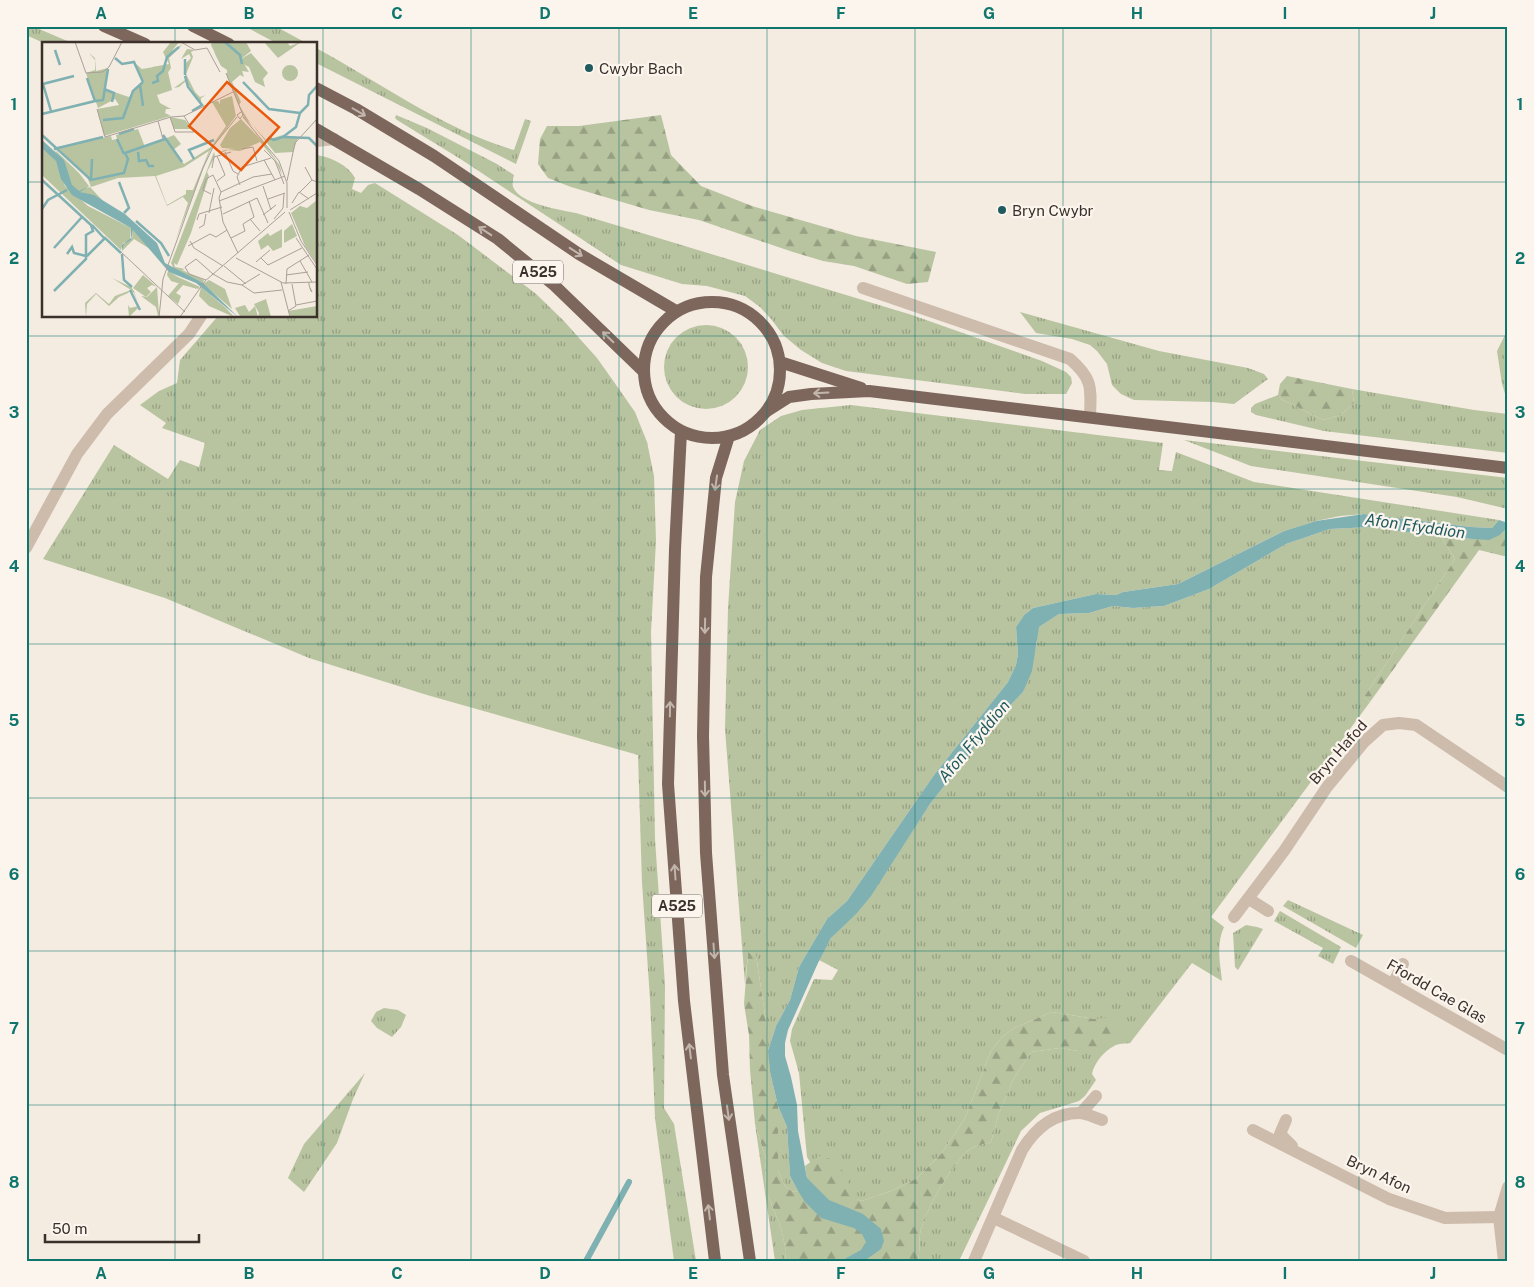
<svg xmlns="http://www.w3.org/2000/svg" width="1534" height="1287" viewBox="0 0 1534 1287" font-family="'Public Sans',sans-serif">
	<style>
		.grass { fill: url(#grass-tufts) }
		.forest { fill: url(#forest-firs) }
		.water { fill: #7fb0b2 }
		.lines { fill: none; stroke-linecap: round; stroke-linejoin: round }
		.stream { stroke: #7fb0b2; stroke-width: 6 }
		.minor { stroke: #cdbbac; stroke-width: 12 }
		.major { stroke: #7d675c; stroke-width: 12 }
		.oneway { stroke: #c2b5ac }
		.grid { fill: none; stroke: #0f766e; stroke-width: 1; stroke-opacity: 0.55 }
		.poi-dot { fill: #1f5a5e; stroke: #fbf5ee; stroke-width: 2 }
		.labels { text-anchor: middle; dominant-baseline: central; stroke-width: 4.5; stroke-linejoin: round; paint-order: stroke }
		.shield { fill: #fbf5ee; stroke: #756b66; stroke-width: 1 }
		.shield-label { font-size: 14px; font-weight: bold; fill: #3b302b }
		.poi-label { font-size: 15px; fill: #3b302b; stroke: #fbf5ee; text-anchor: start }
		.street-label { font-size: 15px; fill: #3b302b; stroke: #fbf5ee }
		.water-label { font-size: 16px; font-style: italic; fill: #1f5a5e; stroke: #fbf5ee }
		.inset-river { fill: none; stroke: #7fb0b2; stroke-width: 2.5 }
		.inset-road { fill: none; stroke: #aaa098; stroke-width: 1 }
		.view { fill: #e8590c; fill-opacity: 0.15; stroke: #e8590c; stroke-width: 2.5 }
		.inset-edge { fill: none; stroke: #3b302b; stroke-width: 2.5 }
		.neatline { fill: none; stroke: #0f766e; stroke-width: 2 }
		.grid-label { font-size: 16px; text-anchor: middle; font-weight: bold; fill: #0f766e }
	</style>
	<defs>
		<pattern id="grass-tufts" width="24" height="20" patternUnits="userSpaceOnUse" patternTransform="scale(1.25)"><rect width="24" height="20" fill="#b8c4a0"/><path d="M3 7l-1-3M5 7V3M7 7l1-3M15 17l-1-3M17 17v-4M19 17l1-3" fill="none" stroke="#97a083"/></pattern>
		<pattern id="forest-firs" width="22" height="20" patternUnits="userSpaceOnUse" patternTransform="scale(1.25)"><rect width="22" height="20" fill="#b8c4a0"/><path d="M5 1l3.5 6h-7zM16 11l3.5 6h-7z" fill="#97a083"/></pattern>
	</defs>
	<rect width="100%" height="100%" fill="#f4ebe1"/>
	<g class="grass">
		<path d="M 26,26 L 32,26 L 72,43 L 46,44 L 26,35 Z"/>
		<path d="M 244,26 L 275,26 L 308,44 L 278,44 Z"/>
		<path d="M 316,48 C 381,83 443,129 514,150 L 525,119 L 531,121 L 516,164 L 316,63 Z"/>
		<path d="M 396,115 L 427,128 L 497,164 L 514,175 C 513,179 512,183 513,187 C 520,204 561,210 576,213 L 912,315 L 1042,361 L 1066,372 L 1071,377 L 1072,383 L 1066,394 L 1025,394 L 846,371 L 822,363 L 801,350 L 783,335 L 772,320 L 760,307 L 745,296 L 707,286 L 682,284 L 621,265 L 462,160 L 397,120 L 395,118 Z"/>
		<path d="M 316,155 C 331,157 348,165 355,178 L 352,189 L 361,193 L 368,185 L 375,183 L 458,235 L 535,293 L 563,320 L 597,358 L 614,382 L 635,412 L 647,442 L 654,476 L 656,541 L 651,632 L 655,839 L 665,985 L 664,1108 L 674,1124 L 696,1261 L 674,1261 L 655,1118 L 650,999 L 642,883 L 638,755 L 427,695 L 309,658 L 165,598 L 43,559 L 114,445 L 168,479 L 180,460 L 199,467 L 205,443 L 162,428 L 166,423 L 140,405 L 159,391 L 177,383 L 180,360 L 218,316 L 316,316 Z"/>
		<path d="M 1020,312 L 1159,351 L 1248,368 L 1264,374 L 1268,379 L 1234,404 L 1213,402 L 1134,400 L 1121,394 L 1112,385 L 1107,364 L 1097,351 L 1090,345 L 1072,339 L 1036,333 Z"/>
		<circle cx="706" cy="367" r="42"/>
		<path d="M 1508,329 L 1508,403 L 1502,384 L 1497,351 Z"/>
		<path d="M 1352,389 L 1474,410 L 1508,414 L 1508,453 L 1324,431 L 1256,415 L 1251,412 L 1251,408 L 1255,404 L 1278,395 L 1281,399 L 1323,420 L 1341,415 L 1354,403 Z"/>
		<path d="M 851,405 L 1163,443 L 1159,470 L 1172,471 L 1176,452 L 1254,482 L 1499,520 L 1492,528 L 1471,527 L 1364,514 L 1340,516 L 1316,521 L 1284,531 L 1178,584 L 1123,592 L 1116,595 L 1096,594 L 1033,608 L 1024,615 L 1016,627 L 1018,654 L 1016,665 L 1008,682 L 934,775 L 847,901 L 827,919 L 799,967 L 790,1000 L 776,1026 L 768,1051 L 767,1028 L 756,955 L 748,952 L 745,984 L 725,729 L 728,608 L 735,502 L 744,461 L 760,430 L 781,416 L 802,410 Z"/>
		<path d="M 1184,440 L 1508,478 L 1508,509 L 1457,497 L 1251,466 Z"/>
		<path d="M 1371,527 L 1441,537 L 1455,559 L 1364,697 L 1370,702 L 1211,917 L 1224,927 C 1216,944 1220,963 1222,981 L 1192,963 L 1130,1043 C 1126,1044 1118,1043 1114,1046 C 1104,1051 1094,1063 1092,1074 L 1096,1080 L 1085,1096 L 1079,1101 L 1040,1113 L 1021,1131 L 959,1261 L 918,1261 C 920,1252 919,1242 920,1234 C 924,1212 954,1159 972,1148 C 978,1145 985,1144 991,1142 L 999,1113 L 1013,1080 L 1031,1052 L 1060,1048 L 1078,1051 L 1095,1019 L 1052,1012 L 1014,1028 L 1002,1037 L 991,1051 L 965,1118 L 942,1153 L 917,1178 L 891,1191 L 862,1201 L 838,1192 L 819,1177 L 807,1157 L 799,1073 L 790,1041 L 792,1029 L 814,979 L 832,980 L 838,970 L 819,960 L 831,938 L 870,896 L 930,804 L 993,724 L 1023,692 L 1037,643 L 1036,634 L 1039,627 L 1059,614 L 1089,613 L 1113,606 L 1133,608 L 1164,606 L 1209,589 L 1286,544 L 1330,529 Z"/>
		<path d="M 1288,900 L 1363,935 L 1356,948 L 1283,906 Z"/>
		<path d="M 1280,911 L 1341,947 L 1333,964 L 1318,956 L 1323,948 L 1274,921 Z"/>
		<path d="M 1246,925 L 1257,927 L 1263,929 L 1238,970 L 1235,967 L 1233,933 Z"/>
		<path d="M 384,1008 L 398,1010 L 406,1015 L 401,1027 L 392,1037 L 377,1028 L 371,1021 L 376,1012 Z"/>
		<path d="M 365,1073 L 353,1099 L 337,1143 L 304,1192 L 288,1178 L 304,1144 Z"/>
		<path d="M 778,1106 L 787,1127 L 790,1176 L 798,1191 L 793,1192 L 785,1186 L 778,1170 Z"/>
		<path d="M 755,1124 L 766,1159 L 765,1188 L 781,1228 L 786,1251 L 785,1261 L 775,1261 Z"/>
	</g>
	<g class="forest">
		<path d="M 661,115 L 671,155 L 701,186 L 752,206 L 856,236 L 936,252 L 928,282 L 907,284 L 854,266 L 823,261 L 793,252 L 699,220 L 649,210 L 571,187 L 548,178 L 538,164 L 540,139 L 547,126 L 579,126 Z"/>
		<path d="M 1287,376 L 1352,389 L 1354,403 L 1341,415 L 1323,420 L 1281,399 L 1278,395 L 1280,384 Z"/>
		<path d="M 1508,527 L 1508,557 L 1479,550 L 1370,702 L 1364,697 L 1455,559 L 1441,537 L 1468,539 L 1500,535 Z"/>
		<path d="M 748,952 L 756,955 L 767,1028 L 770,1072 L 778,1106 L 778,1170 L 785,1186 L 793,1192 L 798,1191 L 807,1178 L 805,1166 L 819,1156 L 831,1159 L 842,1170 L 857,1199 L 862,1201 L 891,1191 L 917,1178 L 942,1153 L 965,1118 L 991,1051 L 1002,1037 L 1014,1028 L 1052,1012 L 1095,1019 L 1113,1017 L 1124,1035 L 1104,1048 L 1078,1051 L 1060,1048 L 1031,1052 L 1013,1080 L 999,1113 L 991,1142 C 985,1144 978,1145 972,1148 C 954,1159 924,1212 920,1234 C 919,1242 920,1252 918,1261 L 785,1261 L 786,1251 L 781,1228 L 765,1188 L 766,1159 L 755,1124 L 750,1070 L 749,1035 L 744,1004 Z"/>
	</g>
	<path class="water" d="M 1364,514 L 1471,527 L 1492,528 L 1499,520 L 1508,523 L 1508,527 L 1500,535 L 1489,540 L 1441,537 L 1371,527 L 1330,529 L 1286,544 L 1209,589 L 1164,606 L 1133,608 L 1113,606 L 1089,613 L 1059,614 L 1039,627 L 1032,671 L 1023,692 L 993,724 L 930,804 L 871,896 L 856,914 L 831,938 L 818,963 L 788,1030 L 785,1043 L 785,1056 L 791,1077 L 797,1105 L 798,1131 L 807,1178 L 829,1200 L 863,1214 L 881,1229 L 884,1241 L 881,1249 L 864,1261 L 841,1261 L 861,1250 L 866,1242 L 862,1234 L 854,1228 L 821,1218 L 805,1202 L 798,1191 L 790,1176 L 787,1127 L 778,1106 L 770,1072 L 768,1051 L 776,1026 L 790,1000 L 799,967 L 827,919 L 847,901 L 934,775 L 1008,682 L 1016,665 L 1018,654 L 1016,627 L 1024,615 L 1033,608 L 1096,594 L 1116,595 L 1123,592 L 1178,584 L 1284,531 L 1316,521 Z"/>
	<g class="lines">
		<path class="stream" d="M 586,1261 L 629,1182"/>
		<g class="minor">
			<path d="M 316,141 L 334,139"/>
			<path d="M 863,288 L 1070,359 C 1093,379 1091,388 1090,416"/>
			<path d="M 26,548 L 77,454 L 107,414 L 189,334 L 201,316"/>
			<path d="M 1249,899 L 1268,911"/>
			<path d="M 1234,917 L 1284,851 L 1327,787 L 1364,742 L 1383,725 L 1399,723 L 1416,725 L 1508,787"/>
			<path d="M 1351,961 L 1508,1050"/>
			<path d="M 1393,984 L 1403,964"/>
			<path d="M 1081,1113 L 1096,1096"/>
			<path d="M 1286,1120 L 1280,1134 L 1292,1146"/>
			<path d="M 1253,1130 L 1389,1199 L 1445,1218 L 1499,1217"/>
			<path d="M 994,1218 L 1084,1261"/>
			<path d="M 974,1261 L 1022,1150 C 1035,1129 1053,1113 1079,1113 C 1087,1113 1095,1118 1102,1120"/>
			<path d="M 1504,1261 L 1499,1217 L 1508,1187"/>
		</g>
		<g class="major">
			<path d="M 104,26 L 145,44"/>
			<path d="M 193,26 L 229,44"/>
			<path d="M 316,88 L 356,109 L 434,156 L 579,254 L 676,311"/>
			<path d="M 316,129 L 419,189 L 498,239 L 553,284 L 643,371"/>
			<circle cx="712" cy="370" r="68"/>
			<path d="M 780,362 L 861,388"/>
			<path d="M 767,411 L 789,397 L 811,394 L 869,391 L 1508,468"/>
			<path d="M 681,432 L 675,549 L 668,784 L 684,1001 L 715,1261"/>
			<path d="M 729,436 L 716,478 L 706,577 L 703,736 L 706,853 L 723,1075 L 750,1261"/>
		</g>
	</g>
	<defs><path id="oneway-shaft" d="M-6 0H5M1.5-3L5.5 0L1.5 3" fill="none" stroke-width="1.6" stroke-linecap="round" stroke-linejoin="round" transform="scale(1.25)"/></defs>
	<g class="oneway">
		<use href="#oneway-shaft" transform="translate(359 112) rotate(30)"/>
		<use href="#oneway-shaft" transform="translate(485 231) rotate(-147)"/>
		<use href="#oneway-shaft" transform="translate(576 252) rotate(33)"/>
		<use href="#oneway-shaft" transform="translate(608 337) rotate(-136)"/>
		<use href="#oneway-shaft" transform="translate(821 393) rotate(177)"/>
		<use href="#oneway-shaft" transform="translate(716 483) rotate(98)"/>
		<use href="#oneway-shaft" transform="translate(705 626) rotate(91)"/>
		<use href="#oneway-shaft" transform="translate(670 709) rotate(-89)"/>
		<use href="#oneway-shaft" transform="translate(705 789) rotate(89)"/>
		<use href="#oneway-shaft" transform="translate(675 872) rotate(-94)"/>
		<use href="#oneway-shaft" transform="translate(714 951) rotate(86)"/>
		<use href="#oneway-shaft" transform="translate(690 1051) rotate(-97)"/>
		<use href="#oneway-shaft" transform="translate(728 1113) rotate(82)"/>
		<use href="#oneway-shaft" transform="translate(709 1212) rotate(-97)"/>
	</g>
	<path class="grid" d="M 175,26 L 175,44M 323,26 L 323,1261M 471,26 L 471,1261M 619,26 L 619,1261M 767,26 L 767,1261M 915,26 L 915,1261M 1063,26 L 1063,1261M 1211,26 L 1211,1261M 1359,26 L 1359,1261M 26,182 L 44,182M 316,182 L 1508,182M 175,316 L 175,1261M 26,336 L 1508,336M 26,489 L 1508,489M 26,644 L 1508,644M 26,798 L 1508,798M 26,951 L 1508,951M 26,1105 L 1508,1105"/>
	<g class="poi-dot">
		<circle cx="589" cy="68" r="5"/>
		<circle cx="1002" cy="210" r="5"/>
	</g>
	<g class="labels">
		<g class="shield">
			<rect x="513" y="260.5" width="50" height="23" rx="4"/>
			<rect x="652" y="894.5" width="50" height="23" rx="4"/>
		</g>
		<g class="shield-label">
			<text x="538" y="272">A525</text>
			<text x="677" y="906">A525</text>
		</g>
		<g class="poi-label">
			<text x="599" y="68">Cwybr Bach</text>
			<text x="1012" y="210">Bryn Cwybr</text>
		</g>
		<g class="street-label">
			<text transform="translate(1338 752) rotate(-49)">Bryn Hafod</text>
			<text transform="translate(1437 991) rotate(30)">Ffordd Cae Glas</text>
			<text transform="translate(1379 1174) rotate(25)">Bryn Afon</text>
		</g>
		<g class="water-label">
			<text transform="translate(1415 526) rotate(8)">Afon Ffyddion</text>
			<text transform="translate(974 741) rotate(-50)">Afon Ffyddion</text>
		</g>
	</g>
	<g transform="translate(42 42)">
		<rect width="275" height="275" fill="#f4ebe1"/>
		<path d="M 170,0 L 204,0 L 209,9 L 199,17 L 207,30 L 200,29 L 202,35 L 198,33 L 190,40 L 199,60 L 197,63 L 210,84 L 202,76 L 185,34 L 185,28 L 179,24 L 173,12 L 172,9 L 176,17 L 169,3 ZM 47,11 L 53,16 L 54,29 L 66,26 L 63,47 L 87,55 L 101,40 L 94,22 L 100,27 L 112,25 L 115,34 L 126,30 L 130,48 L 115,53 L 118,61 L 129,67 L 124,67 L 123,71 L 129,74 L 62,94 L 55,67 L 77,63 L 73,57 L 56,66 L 44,31 L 53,28 L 53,18 ZM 190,54 L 194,74 L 168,109 L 134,197 L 146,161 L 141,155 L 125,164 L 113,134 L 76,136 L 49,145 L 45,135 L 15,105 L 69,94 L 70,98 L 75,97 L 74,93 L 96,87 L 103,105 L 132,93 L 139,102 L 131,108 L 142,122 L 169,105 L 184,84 L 170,60 L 176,59 L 178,62 L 178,58 ZM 167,109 L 151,148 L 144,148 L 144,152 L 125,163 L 114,134 L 142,125 ZM 128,75 L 143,78 L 150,87 L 132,87 ZM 199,77 L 223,102 L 238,124 L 240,133 L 233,118 L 218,100 L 198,109 L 186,108 L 176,112 L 182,108 L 193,107 L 180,106 L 178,103 L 188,86 ZM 210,82 L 224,98 L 241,93 L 256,95 L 251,110 L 233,111 ZM 172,110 L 173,114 L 165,130 L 167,134 L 149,191 L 135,223 L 132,221 L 133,225 L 143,227 L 140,228 L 162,238 L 161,241 L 132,227 L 129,221 ZM 275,158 L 275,222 L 263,204 L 250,172 L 258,164 L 265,166 ZM 124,233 L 129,239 L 143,242 L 156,247 L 141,243 L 134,251 L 139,254 L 136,262 L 126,254 L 137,241 L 129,239 ZM 115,245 L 117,272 L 116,275 L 112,275 L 116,274 L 114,265 L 99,254 L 105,255 ZM 224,257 L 229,275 L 216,275 L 217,271 L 212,262 ZM 275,264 L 275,275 L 249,275 L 246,269 Z" fill="#b8c4a0" fill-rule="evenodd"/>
		<path d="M 129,0 L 137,0 L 130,9 L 141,2 L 127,16 L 129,26 L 125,32 L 115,34 L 110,25 L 127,22 L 121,10 ZM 222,0 L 245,0 L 248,4 L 259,0 L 236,16 ZM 145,7 L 153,8 L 149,10 L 151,15 L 144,32 L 153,50 L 158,55 L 164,53 L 159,56 L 159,63 L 144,39 L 137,45 L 132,46 L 143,38 L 143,22 L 149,16 L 147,12 L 139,17 ZM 209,11 L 226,31 L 221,37 L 223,45 L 213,40 L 207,25 L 199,21 L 199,17 ZM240 31a8 8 0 1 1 16 0a8 8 0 1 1-16 0ZM 258,164 L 261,171 L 256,169 L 253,173 L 263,203 L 249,171 ZM 70,236 L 89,245 L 92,249 L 97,265 L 87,275 L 86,263 L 88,266 L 97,264 L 92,251 L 88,249 L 86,251 L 77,255 L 67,264 L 54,252 L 45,262 L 44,275 L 43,261 L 54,251 L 67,262 L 73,254 L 89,248 ZM 203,263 L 207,270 L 213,264 L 216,275 L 198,274 L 193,266 Z" fill="#b8c4a0"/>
		<path d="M 0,103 L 11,110 L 23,144 L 46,164 L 89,186 L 88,198 L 81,201 L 79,208 L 0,133 ZM 13,108 L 37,131 L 47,144 L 44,146 L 48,145 L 62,160 L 31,147 ZM 91,187 L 102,197 L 108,207 L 92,197 L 80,209 L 81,202 L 90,196 ZM 126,229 L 136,235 L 158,245 L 156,247 L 129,239 L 125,233 ZM 167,238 L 183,247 L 190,267 L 161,242 ZM 159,245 L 184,266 L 192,275 L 167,264 L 157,254 Z" fill="#b8c4a0"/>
		<path d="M 250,182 L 255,194 L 242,201 L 242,189 Z" fill="#b8c4a0"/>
		<path d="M 240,187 L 240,205 L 231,209 L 226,203 L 219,208 L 216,199 L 226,191 L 228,194 ZM 101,233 L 115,245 L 110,243 L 105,246 L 109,250 L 104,255 L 91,246 Z" fill="#b8c4a0"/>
		<path d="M 0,98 L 22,118 L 30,143 L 37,149 L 47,144 L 38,150 L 52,153 L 83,172 L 115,201 L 123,221 L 161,241 L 196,275 L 154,241 L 127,230 L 91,188 L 89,198 L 82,202 L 80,209 L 80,203 L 89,196 L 89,186 L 30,153 L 19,137 L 14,119 L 0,106 Z" fill="#7fb0b2"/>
		<path class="inset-river" d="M 183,0 L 198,13 L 200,22M 13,8 L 18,23M 73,16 L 80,22 L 92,20 L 101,40M 143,33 L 143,17M 143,34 L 146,45 L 160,63 L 150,69M 201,40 L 227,67 L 258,71M 110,41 L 116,39 L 115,34 L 121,29 L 125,15 L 137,5M 98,43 L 101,64M 62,47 L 72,51 L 70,60M 54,59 L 61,58 L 66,27M 9,69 L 1,42 L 32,34M 0,72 L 53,59 L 45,36M 61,78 L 81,76 L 91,49 L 101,40M 77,92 L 92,87M 0,93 L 49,138 L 82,131 L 86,117 L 83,111 L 123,97M 121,93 L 140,120M 241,95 L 267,96 L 275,104M 75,97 L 82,112M 224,100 L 227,96 L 232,98 L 241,95 L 254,85 L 258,71 L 266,63 L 267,53 L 275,44M 12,107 L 61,95M 96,110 L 97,119 L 104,118 L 107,124 L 112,124M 152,117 L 147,108 L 172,98M 0,138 L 49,183 L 51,189 L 44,193 L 44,217 L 12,249M 49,138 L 50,117M 77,140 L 87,166 L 82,171M 0,167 L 6,158 L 25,148M 94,179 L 119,201 L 127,214M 50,183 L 62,196M 12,206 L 40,175M 25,212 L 30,205 L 32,211 L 44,214M 80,212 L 82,238 L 90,245M 45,214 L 63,196 L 79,211M 88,248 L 98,268"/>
		<path class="inset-road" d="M 33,0 L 44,31 L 61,30 L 67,25 L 80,0M 139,0 L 153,8 L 165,6M 165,6 L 178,30M 184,31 L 201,73 L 198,77 L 195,73 L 199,70M 55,67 L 63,95 L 129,75 L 142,74 L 191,50M 128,75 L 133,90 L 152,90 L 142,74M 201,75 L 237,119 L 245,141 L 245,166M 116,79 L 121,97M 200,107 L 211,105 L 215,119M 222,108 L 233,119 L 242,142M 183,110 L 191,129 L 196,132M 222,118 L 233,138M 263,125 L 270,138 L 275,140M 170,126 L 172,115 L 189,110M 175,139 L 183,133 L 175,114M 245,139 L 253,101 L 275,77M 198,143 L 195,135 L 200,125 L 229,116M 221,144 L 229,168M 179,150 L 177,156 L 181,180 L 196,211M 179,150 L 211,135 L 230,132M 258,150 L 270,138M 169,152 L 161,148 L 164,137 L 171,133 L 179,150M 226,157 L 243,151M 177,159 L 243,134M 250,161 L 257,150 L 267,157M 248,168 L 275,151M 247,170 L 259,199 L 275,223M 167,171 L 172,146M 181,172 L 215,156 L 226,181M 221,173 L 234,163M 208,177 L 218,189M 232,177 L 241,166 L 242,151M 155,178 L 157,172 L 180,165M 157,186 L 162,183 L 164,172M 189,196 L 203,189 L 201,182 L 212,175 L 207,159M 254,196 L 275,227M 148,199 L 152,206 L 181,224M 146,204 L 168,192 L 174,195 L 185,188M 79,210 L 143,270M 194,216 L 241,241 L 275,240M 219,216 L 226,223 L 260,206M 258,219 L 270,240M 214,220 L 228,208M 182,224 L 204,242M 171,232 L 185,240 L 200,243 L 218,232M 244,233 L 266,230M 164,238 L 147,232 L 143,225 L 154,217 L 171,232M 239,240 L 248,275M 267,240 L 267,243 L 269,249 L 270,250 L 268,246M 244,242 L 245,227 L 267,213M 200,243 L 212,251 L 240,248M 254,263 L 275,259M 246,269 L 254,264 L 250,242M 117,275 L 121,237 L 161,126 L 172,103 L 195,75M 138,275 L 163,239 L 243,170"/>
		<path class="view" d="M 185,40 L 237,85 L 199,128 L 147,84 Z"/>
		<rect width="275" height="275" class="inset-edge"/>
	</g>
	<rect width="1534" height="1287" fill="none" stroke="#fbf5ee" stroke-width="55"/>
	<path d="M45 1234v8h154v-8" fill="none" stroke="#3b302b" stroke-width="2.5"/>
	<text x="52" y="1234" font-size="15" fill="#3b302b" stroke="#fbf5ee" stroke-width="4" paint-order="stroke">50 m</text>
	<rect x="28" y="28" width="1478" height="1232" class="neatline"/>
	<g class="grid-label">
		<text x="101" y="19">A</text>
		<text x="249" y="19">B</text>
		<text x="397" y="19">C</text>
		<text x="545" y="19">D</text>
		<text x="693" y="19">E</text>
		<text x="841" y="19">F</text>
		<text x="989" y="19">G</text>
		<text x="1137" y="19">H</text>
		<text x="1285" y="19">I</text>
		<text x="1433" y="19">J</text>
		<text x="14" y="110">1</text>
		<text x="1520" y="110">1</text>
		<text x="14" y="264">2</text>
		<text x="1520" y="264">2</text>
		<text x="14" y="418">3</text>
		<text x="1520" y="418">3</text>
		<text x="14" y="572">4</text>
		<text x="1520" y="572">4</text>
		<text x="14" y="726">5</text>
		<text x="1520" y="726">5</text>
		<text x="14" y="880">6</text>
		<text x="1520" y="880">6</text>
		<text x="14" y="1034">7</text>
		<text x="1520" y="1034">7</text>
		<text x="14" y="1188">8</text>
		<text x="1520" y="1188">8</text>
		<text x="101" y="1279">A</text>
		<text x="249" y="1279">B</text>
		<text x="397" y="1279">C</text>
		<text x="545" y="1279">D</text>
		<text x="693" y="1279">E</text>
		<text x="841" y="1279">F</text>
		<text x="989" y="1279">G</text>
		<text x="1137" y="1279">H</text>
		<text x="1285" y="1279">I</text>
		<text x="1433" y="1279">J</text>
	</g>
</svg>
